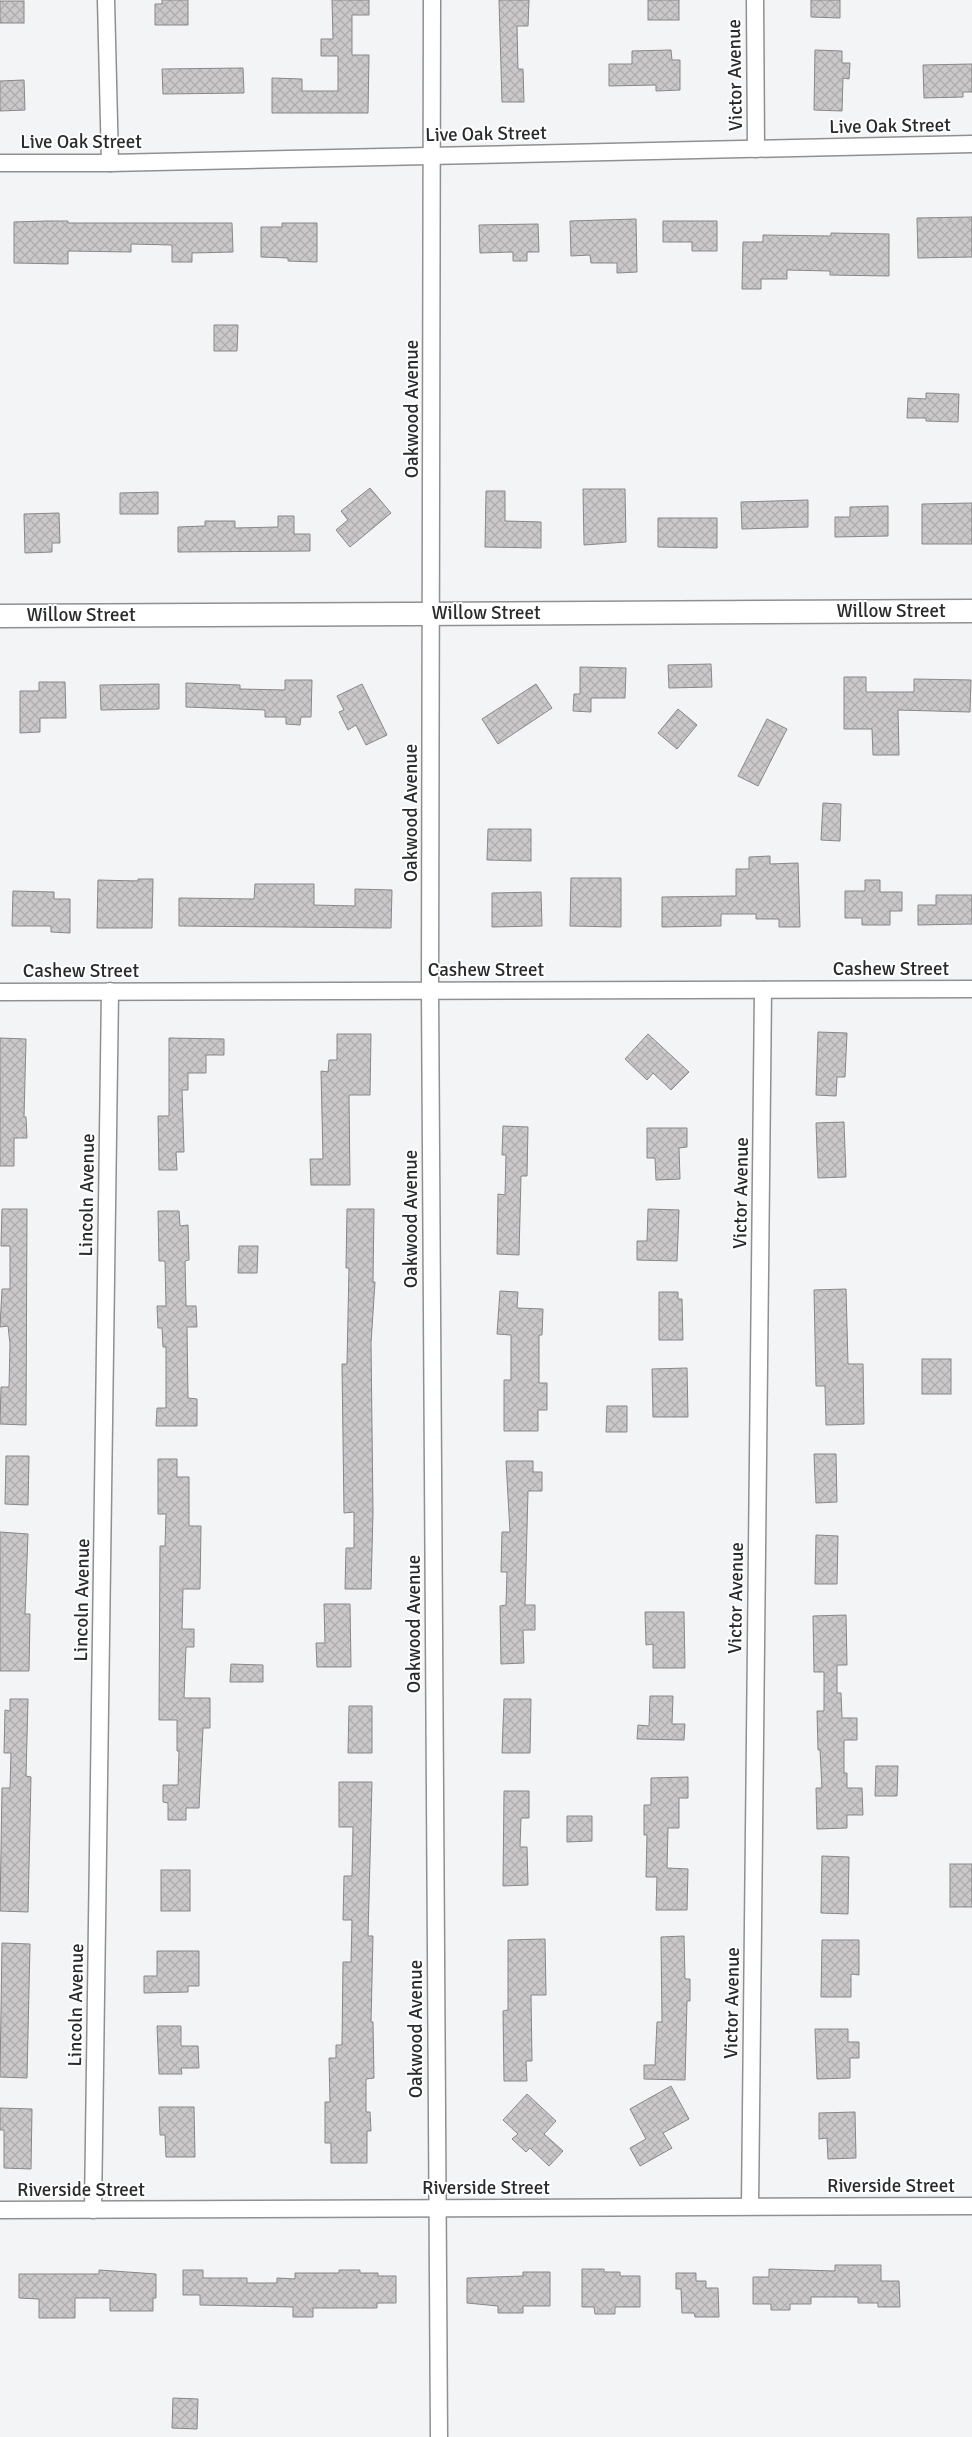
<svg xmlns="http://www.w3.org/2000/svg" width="972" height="2437" viewBox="0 0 972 2437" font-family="Signika,sans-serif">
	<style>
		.building { fill: url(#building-cross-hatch); stroke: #898788 }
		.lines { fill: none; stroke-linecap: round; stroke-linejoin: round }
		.street-casing { stroke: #8f9092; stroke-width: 19 }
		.secondary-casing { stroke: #8f9092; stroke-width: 25 }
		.street { stroke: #fff; stroke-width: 16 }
		.secondary { stroke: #fff; stroke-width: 22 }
		.labels { text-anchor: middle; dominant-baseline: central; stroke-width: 4; stroke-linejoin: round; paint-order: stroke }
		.street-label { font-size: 19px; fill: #292a2b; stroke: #fff }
	</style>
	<defs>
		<pattern id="building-cross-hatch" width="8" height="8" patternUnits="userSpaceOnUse" patternTransform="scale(1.25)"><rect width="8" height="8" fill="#cac8c9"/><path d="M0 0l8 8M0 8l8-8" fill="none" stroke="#aeacad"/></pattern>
	</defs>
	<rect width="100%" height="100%" fill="#f3f4f6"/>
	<g class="building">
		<path d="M 162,0 L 188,0 L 188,25 L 155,25 L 155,4 L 162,4 Z"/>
		<path d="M 332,0 L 369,0 L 369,15 L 352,15 L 352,55 L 369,55 L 368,113 L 272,113 L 272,78 L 302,79 L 302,91 L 338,91 L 338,56 L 321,56 L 321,39 L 333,39 Z"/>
		<path d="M 499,0 L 529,0 L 528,26 L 517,26 L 518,69 L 523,69 L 524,102 L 502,102 Z"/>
		<rect x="648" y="0" width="31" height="20"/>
		<path d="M 811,0 L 840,0 L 840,18 L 811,17 Z"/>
		<rect x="0" y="1" width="24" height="22"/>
		<path d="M 671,50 L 672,60 L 680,60 L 680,90 L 656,91 L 656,85 L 609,86 L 609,64 L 632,64 L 632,51 Z"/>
		<path d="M 815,50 L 842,51 L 842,63 L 850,63 L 849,79 L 843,78 L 842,111 L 814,110 Z"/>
		<path d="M 972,64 L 972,92 L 963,92 L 963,97 L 924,98 L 923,65 Z"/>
		<path d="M 243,68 L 244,93 L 163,94 L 162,69 Z"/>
		<path d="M 24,80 L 25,110 L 0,111 L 0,81 Z"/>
		<path d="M 972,217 L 972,257 L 918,258 L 917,218 Z"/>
		<path d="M 636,219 L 637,272 L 617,273 L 617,263 L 591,263 L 590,255 L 571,256 L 570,221 Z"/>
		<path d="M 47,221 L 68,221 L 68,223 L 232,223 L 233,252 L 192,253 L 192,262 L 172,262 L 172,245 L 131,244 L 131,252 L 68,251 L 68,264 L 14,263 L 14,222 Z"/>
		<path d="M 663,221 L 717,221 L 717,251 L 692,251 L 692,242 L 663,242 Z"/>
		<path d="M 282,223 L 317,223 L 317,262 L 288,261 L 288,258 L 261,257 L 261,227 L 282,227 Z"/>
		<path d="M 538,224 L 539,252 L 527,252 L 527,261 L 513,261 L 513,252 L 480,253 L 479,225 Z"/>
		<path d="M 831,233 L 889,234 L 889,276 L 830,275 L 830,271 L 787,270 L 787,279 L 761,279 L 761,289 L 742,289 L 743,242 L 763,242 L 763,235 L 831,236 Z"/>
		<path d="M 214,325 L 238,325 L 237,351 L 214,351 Z"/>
		<path d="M 926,393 L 959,394 L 958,422 L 926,421 L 926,418 L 907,418 L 908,398 L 926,399 Z"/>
		<path d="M 370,488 L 391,513 L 350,547 L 336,530 L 348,520 L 341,511 Z"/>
		<path d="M 583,489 L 625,489 L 626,542 L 584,545 Z"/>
		<path d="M 486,491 L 505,491 L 505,521 L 541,522 L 541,548 L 485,547 Z"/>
		<path d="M 158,492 L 158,514 L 120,514 L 120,493 Z"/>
		<path d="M 808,500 L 808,527 L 742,529 L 741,502 Z"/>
		<path d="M 972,503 L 972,544 L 922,544 L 922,504 Z"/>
		<path d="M 888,506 L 888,536 L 835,537 L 835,517 L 850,517 L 850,507 Z"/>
		<path d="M 59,513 L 60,543 L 52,543 L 52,552 L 25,553 L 24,514 Z"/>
		<path d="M 278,516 L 294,516 L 294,534 L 310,534 L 310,551 L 178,552 L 178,527 L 205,526 L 205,521 L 235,521 L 235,528 L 278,527 Z"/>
		<path d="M 658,518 L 717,518 L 717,548 L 658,547 Z"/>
		<path d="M 711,664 L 712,687 L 669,688 L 668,665 Z"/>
		<path d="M 580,667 L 626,668 L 625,698 L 591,698 L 591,712 L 573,711 L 574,694 L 580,694 Z"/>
		<path d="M 844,677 L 866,677 L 866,692 L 914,692 L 914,679 L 971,680 L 970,712 L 898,710 L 899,755 L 873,755 L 872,729 L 844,729 Z"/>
		<path d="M 285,680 L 312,680 L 311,717 L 301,717 L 300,725 L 286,724 L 286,717 L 265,717 L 265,710 L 186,707 L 186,683 L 240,685 L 240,689 L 285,690 Z"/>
		<path d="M 39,682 L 65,682 L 66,718 L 40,718 L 40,732 L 20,733 L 20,691 L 39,691 Z"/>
		<path d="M 159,684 L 159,709 L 101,710 L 100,685 Z"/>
		<path d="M 362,684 L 387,735 L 366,745 L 356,725 L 348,730 L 339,712 L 344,710 L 337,696 Z"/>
		<path d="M 536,684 L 552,708 L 498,744 L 482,719 Z"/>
		<path d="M 678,709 L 697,725 L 677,749 L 658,733 Z"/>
		<path d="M 767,719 L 787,729 L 758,786 L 738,776 Z"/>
		<path d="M 823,803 L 841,804 L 840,841 L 821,840 Z"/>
		<path d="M 488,829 L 531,829 L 531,861 L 487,860 Z"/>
		<path d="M 770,856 L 770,864 L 798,863 L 800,927 L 779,927 L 779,919 L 756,919 L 756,914 L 721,914 L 721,926 L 662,927 L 662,897 L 736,896 L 736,869 L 749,869 L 749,857 Z"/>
		<path d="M 571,878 L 621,878 L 621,927 L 570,926 Z"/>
		<path d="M 138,879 L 153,879 L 152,928 L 97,928 L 98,880 L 138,881 Z"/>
		<path d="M 865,880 L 880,880 L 880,892 L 902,892 L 902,911 L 890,911 L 890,925 L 862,925 L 862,918 L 845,918 L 845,891 L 865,891 Z"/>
		<path d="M 255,884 L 314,884 L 314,905 L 355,906 L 355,889 L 392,890 L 391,928 L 179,926 L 179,898 L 254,899 Z"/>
		<path d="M 13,891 L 54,892 L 54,899 L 70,899 L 70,933 L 51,932 L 51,926 L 12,926 Z"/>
		<path d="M 541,892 L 542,926 L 492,927 L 492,893 Z"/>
		<path d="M 936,895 L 972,895 L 972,924 L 918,925 L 918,905 L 936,905 Z"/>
		<path d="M 818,1032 L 847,1033 L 845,1077 L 837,1077 L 836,1096 L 816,1095 Z"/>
		<path d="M 337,1034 L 371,1034 L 370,1095 L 349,1095 L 350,1185 L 311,1185 L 310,1159 L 323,1159 L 321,1071 L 328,1072 L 329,1060 L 337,1060 Z"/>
		<path d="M 648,1034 L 689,1072 L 671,1090 L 653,1073 L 647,1080 L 625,1059 Z"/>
		<path d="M 0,1038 L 26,1039 L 24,1117 L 26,1117 L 27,1138 L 14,1138 L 14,1166 L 0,1166 Z"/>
		<path d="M 169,1038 L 224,1039 L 224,1055 L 206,1055 L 206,1073 L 188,1073 L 188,1090 L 182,1090 L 184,1152 L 176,1152 L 177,1170 L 159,1170 L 158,1116 L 169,1116 Z"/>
		<path d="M 844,1122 L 846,1177 L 818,1178 L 816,1123 Z"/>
		<path d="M 503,1126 L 528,1127 L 527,1176 L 521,1176 L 519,1255 L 497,1254 L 498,1194 L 505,1195 L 506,1155 L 502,1155 Z"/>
		<path d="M 647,1128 L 687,1128 L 687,1147 L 679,1148 L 680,1179 L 656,1180 L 655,1158 L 647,1158 Z"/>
		<path d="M 2,1209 L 27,1209 L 26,1425 L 0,1424 L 1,1387 L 9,1387 L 10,1344 L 8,1326 L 0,1327 L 2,1289 L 10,1289 L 10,1246 L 1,1246 Z"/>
		<path d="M 347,1209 L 374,1209 L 373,1282 L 375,1282 L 371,1343 L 373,1512 L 371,1589 L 345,1589 L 346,1548 L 354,1548 L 354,1512 L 344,1513 L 342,1364 L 347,1364 L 349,1268 L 346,1268 Z"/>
		<path d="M 648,1209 L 679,1210 L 677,1261 L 637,1260 L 637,1241 L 647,1241 Z"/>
		<path d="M 158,1211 L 179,1211 L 180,1226 L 188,1225 L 189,1260 L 185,1261 L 186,1306 L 196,1306 L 197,1327 L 187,1327 L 188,1398 L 197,1399 L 197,1426 L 156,1426 L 157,1408 L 166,1408 L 166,1347 L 163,1347 L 162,1328 L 158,1328 L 157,1306 L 166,1306 L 165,1261 L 159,1261 Z"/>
		<path d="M 239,1246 L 258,1246 L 257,1273 L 238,1273 Z"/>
		<path d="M 846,1289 L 848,1364 L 863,1364 L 864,1424 L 826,1425 L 825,1386 L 816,1386 L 814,1290 Z"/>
		<path d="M 500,1291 L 518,1292 L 517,1308 L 543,1309 L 542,1335 L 539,1335 L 539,1383 L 547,1383 L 547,1410 L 538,1410 L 538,1431 L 504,1431 L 504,1380 L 511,1380 L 511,1335 L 497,1334 Z"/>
		<path d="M 659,1292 L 678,1292 L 678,1299 L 682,1299 L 683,1340 L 659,1340 Z"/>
		<rect x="922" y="1359" width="29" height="35"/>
		<path d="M 687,1368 L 688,1417 L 653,1417 L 652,1369 Z"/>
		<path d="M 607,1406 L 627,1406 L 627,1432 L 606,1432 Z"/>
		<path d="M 814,1454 L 836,1454 L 837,1502 L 816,1503 Z"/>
		<path d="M 6,1456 L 29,1456 L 28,1505 L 5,1504 Z"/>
		<path d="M 158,1459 L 177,1459 L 177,1477 L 189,1477 L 189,1526 L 201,1526 L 200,1589 L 183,1589 L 182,1629 L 194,1629 L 194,1647 L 186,1647 L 184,1698 L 210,1698 L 210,1728 L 203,1728 L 199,1808 L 186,1808 L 186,1820 L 168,1820 L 168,1803 L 163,1802 L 163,1785 L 178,1785 L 179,1751 L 177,1751 L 177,1720 L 159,1720 L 160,1546 L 165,1546 L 166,1514 L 158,1514 Z"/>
		<path d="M 506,1461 L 533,1461 L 533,1472 L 542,1472 L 542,1491 L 528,1491 L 525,1605 L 535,1605 L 535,1630 L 523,1630 L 524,1663 L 501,1664 L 500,1606 L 506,1605 L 507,1572 L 501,1572 L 502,1532 L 510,1532 Z"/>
		<path d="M 0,1532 L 28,1534 L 25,1614 L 30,1614 L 29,1671 L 0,1671 Z"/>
		<path d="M 816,1535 L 838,1536 L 837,1584 L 815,1584 Z"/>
		<path d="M 324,1604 L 350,1604 L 351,1667 L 317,1667 L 316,1643 L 325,1643 Z"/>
		<path d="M 645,1612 L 684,1612 L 685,1668 L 653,1668 L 653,1644 L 646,1645 Z"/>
		<path d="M 846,1615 L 847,1665 L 837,1665 L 837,1693 L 841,1693 L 842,1718 L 857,1718 L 857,1740 L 844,1740 L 844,1773 L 847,1773 L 847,1788 L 862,1788 L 863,1815 L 847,1815 L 847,1828 L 817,1829 L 816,1788 L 822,1788 L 820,1750 L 818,1750 L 817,1711 L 824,1711 L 824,1672 L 814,1672 L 813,1616 Z"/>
		<path d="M 231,1664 L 263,1665 L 263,1682 L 230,1682 Z"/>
		<path d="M 650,1696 L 673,1696 L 672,1724 L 685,1724 L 684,1740 L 637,1739 L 638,1725 L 649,1726 Z"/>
		<path d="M 10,1699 L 28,1699 L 26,1776 L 31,1777 L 28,1912 L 0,1911 L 2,1788 L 10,1788 L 11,1753 L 4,1753 L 5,1710 L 10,1711 Z"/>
		<path d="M 504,1699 L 531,1699 L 530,1753 L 502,1753 Z"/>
		<path d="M 349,1706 L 372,1706 L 372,1753 L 348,1753 Z"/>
		<path d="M 876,1766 L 898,1766 L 897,1796 L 875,1796 Z"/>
		<path d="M 688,1777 L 688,1798 L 679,1798 L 679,1828 L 668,1828 L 667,1868 L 688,1869 L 687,1910 L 656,1910 L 657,1877 L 646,1877 L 647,1835 L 644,1835 L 644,1805 L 651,1805 L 651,1778 Z"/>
		<path d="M 339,1782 L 372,1782 L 368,1936 L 373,1936 L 371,2022 L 373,2022 L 374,2078 L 366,2079 L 366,2112 L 370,2112 L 371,2131 L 367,2131 L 367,2163 L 331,2163 L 331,2143 L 325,2143 L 325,2102 L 330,2102 L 329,2058 L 336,2058 L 336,2045 L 342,2045 L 343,1962 L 351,1962 L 352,1920 L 343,1920 L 344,1876 L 352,1876 L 353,1827 L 339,1827 Z"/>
		<path d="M 504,1791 L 529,1791 L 529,1818 L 521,1818 L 520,1847 L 527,1847 L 528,1885 L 503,1886 Z"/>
		<path d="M 567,1816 L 592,1816 L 592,1841 L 567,1842 Z"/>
		<path d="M 822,1856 L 849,1857 L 848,1914 L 821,1913 Z"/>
		<rect x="950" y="1864" width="22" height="43"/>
		<rect x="161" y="1870" width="29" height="41"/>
		<path d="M 684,1936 L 685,1979 L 690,1979 L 690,2001 L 687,2001 L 685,2080 L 644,2079 L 644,2065 L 655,2065 L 657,2022 L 662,2022 L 661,1937 Z"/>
		<path d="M 545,1939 L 546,1995 L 531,1995 L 532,2061 L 526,2061 L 527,2081 L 504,2081 L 503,2011 L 508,2010 L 508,1940 Z"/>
		<path d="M 822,1940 L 859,1940 L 859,1975 L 851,1974 L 851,1997 L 821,1997 Z"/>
		<path d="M 2,1943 L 30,1944 L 27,2078 L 0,2077 Z"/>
		<path d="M 157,1951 L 199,1951 L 199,1986 L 188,1986 L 188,1992 L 144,1993 L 144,1976 L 157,1976 Z"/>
		<path d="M 157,2026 L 181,2026 L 181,2046 L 198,2046 L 199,2068 L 181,2068 L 182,2074 L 159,2074 Z"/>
		<path d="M 815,2029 L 848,2029 L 848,2042 L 859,2042 L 859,2058 L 850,2058 L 850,2078 L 817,2079 Z"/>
		<path d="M 671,2086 L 689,2119 L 663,2133 L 672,2148 L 640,2166 L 630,2148 L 646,2139 L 630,2109 Z"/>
		<path d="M 527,2094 L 556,2121 L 544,2134 L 563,2151 L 549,2166 L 530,2148 L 526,2152 L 512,2139 L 518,2134 L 503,2120 Z"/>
		<path d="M 159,2107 L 194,2107 L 195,2157 L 166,2157 L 165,2135 L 160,2135 Z"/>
		<path d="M 0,2108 L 32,2109 L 31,2169 L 4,2168 L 4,2130 L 0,2130 Z"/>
		<path d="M 855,2112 L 856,2158 L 828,2159 L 827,2138 L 819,2139 L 819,2113 Z"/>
		<path d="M 835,2265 L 881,2265 L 881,2281 L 899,2281 L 900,2307 L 878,2307 L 878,2303 L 858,2303 L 858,2297 L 811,2297 L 811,2304 L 790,2304 L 790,2310 L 771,2310 L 771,2304 L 753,2304 L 753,2277 L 769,2277 L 769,2269 L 835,2271 Z"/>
		<path d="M 582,2269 L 604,2269 L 604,2272 L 620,2272 L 620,2276 L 640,2276 L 640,2307 L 615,2307 L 615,2314 L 595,2314 L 594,2307 L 582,2307 Z"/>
		<path d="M 99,2270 L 156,2274 L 156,2298 L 153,2298 L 153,2311 L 110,2311 L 110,2298 L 75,2298 L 75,2318 L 39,2318 L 39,2299 L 19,2298 L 19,2274 L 99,2274 Z"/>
		<path d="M 183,2270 L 203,2270 L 203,2278 L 247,2278 L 247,2283 L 277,2283 L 277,2278 L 295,2279 L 295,2273 L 339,2273 L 339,2270 L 360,2270 L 360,2273 L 378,2273 L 378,2276 L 396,2276 L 396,2303 L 377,2303 L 377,2308 L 313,2308 L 313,2317 L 293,2317 L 293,2307 L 200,2305 L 200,2295 L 183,2295 Z"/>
		<path d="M 523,2272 L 550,2272 L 550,2306 L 523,2306 L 523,2313 L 498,2313 L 498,2306 L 467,2303 L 467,2278 L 523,2276 Z"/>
		<path d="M 676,2273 L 696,2273 L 696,2281 L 706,2281 L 706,2288 L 718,2288 L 719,2317 L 695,2317 L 694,2313 L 682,2313 L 681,2289 L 676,2289 Z"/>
		<path d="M 173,2398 L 198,2399 L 197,2429 L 172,2428 Z"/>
	</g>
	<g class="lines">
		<defs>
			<g id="street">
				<path d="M 106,0 L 110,163"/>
				<path d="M 432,0 L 430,990 L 439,2437"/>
				<path d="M 755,0 L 756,149"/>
				<path d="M 0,163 L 110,163 L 972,144"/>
				<path d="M 0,992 L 972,989"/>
				<path d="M 750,2206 L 763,990"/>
				<path d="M 0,2210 L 972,2206"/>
				<path d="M 93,2210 L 110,991"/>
			</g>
			<path id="secondary" d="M 0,616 L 972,611"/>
		</defs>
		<use href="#street" class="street-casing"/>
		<use href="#secondary" class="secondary-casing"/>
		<use href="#street" class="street"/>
		<use href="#secondary" class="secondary"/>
	</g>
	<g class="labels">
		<g class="street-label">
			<text transform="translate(735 75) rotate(-91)">Victor Avenue</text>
			<text transform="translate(890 126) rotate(-1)">Live Oak Street</text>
			<text transform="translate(486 134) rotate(-1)">Live Oak Street</text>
			<text x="81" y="142">Live Oak Street</text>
			<text transform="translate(412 409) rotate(-90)">Oakwood Avenue</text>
			<text x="891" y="611">Willow Street</text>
			<text x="486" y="613">Willow Street</text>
			<text x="81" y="615">Willow Street</text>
			<text transform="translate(411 813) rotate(-90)">Oakwood Avenue</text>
			<text x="891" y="969">Cashew Street</text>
			<text x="486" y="970">Cashew Street</text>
			<text x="81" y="971">Cashew Street</text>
			<text transform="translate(741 1193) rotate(-89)">Victor Avenue</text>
			<text transform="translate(87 1195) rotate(-89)">Lincoln Avenue</text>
			<text transform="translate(411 1219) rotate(-90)">Oakwood Avenue</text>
			<text transform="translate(736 1598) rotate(-89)">Victor Avenue</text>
			<text transform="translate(82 1600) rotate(-89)">Lincoln Avenue</text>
			<text transform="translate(414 1624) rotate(-90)">Oakwood Avenue</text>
			<text transform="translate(732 2003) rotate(-89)">Victor Avenue</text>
			<text transform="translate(76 2005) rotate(-89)">Lincoln Avenue</text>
			<text transform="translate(416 2029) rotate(-90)">Oakwood Avenue</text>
			<text x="891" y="2186">Riverside Street</text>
			<text x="486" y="2188">Riverside Street</text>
			<text x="81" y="2190">Riverside Street</text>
		</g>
	</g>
</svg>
